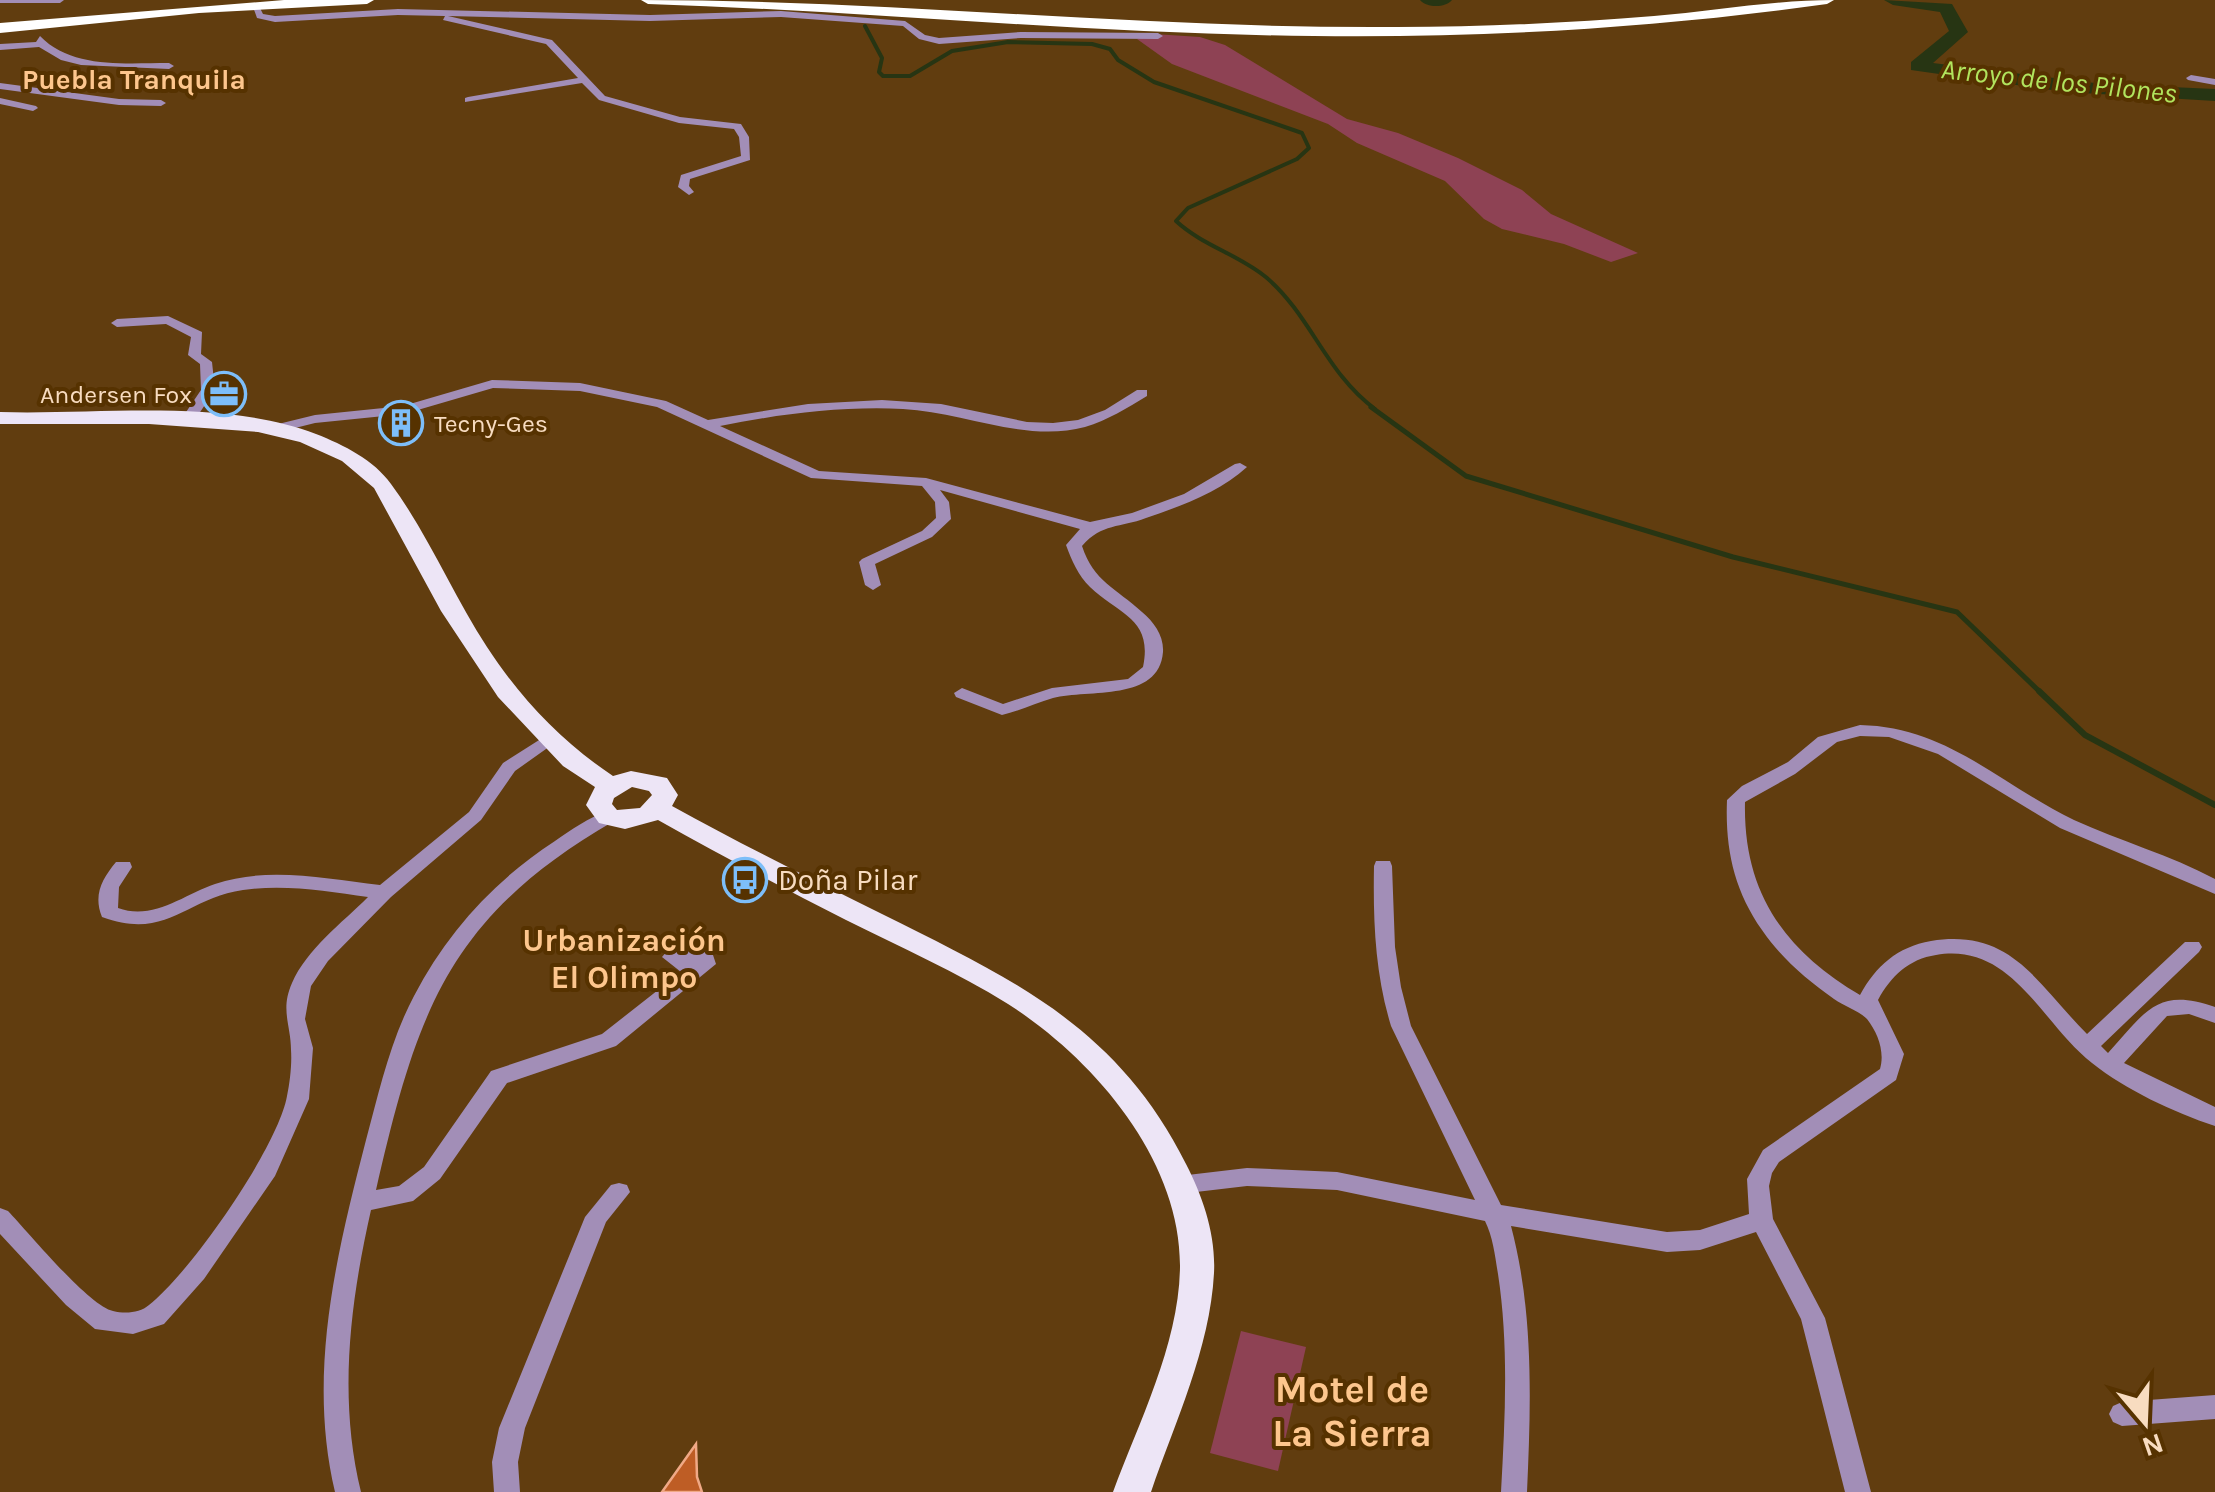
<svg xmlns="http://www.w3.org/2000/svg" width="2215" height="1492" viewBox="0 0 2215 1492" font-family="Karla,sans-serif">
	<style>
		.green { fill: #8e4254 }
		.lines { fill: none; stroke-linecap: round; stroke-linejoin: round }
		.stream-far2 { stroke: #273513; stroke-width: 4 }
		.stream-far1 { stroke: #273513; stroke-width: 5 }
		.stream { stroke: #273513; stroke-width: 6 }
		.river { fill: #273513; fill-rule: evenodd }
		.building { fill: #be5d25; stroke: #f0a986; stroke-width: 2.5 }
		.minor { fill: #a28eb7; fill-rule: evenodd }
		.major { fill: #ede5f6; fill-rule: evenodd }
		.highway { fill: #fff; fill-rule: evenodd }
		.labels { text-anchor: middle; dominant-baseline: central; stroke-width: 8; stroke-linejoin: round; paint-order: stroke }
		.far-poi-label { font-size: 25px; fill: #f8dcc0; stroke: #563200; text-anchor: end }
		.far-neighbourhood-label { font-size: 28px; font-weight: bold; fill: #fdc68d; stroke: #563200 }
		.far-water-label { font-size: 28px; font-style: italic; fill: #b1e45d; stroke: #563200 }
		.poi-label { font-size: 30px; fill: #f8dcc0; stroke: #563200; text-anchor: start }
		.neighbourhood-label { font-size: 32px; font-weight: bold; fill: #fdc68d; stroke: #563200 }
		.near-neighbourhood-label { font-size: 38px; font-weight: bold; fill: #fdc68d; stroke: #563200 }
	</style>
	<rect width="100%" height="100%" fill="#613d0f"/>
	<g class="green">
		<path d="M 1154,34 L 1200,37 L 1225,45 L 1347,119 L 1398,133 L 1458,158 L 1522,190 L 1551,214 L 1638,253 L 1611,262 L 1564,244 L 1502,229 L 1484,219 L 1445,181 L 1357,143 L 1328,124 L 1172,64 L 1137,39 Z"/>
		<path d="M 1241,1331 L 1306,1347 L 1278,1471 L 1210,1453 Z"/>
	</g>
	<g class="lines">
		<path class="stream-far2" d="M 865,26 L 882,58 L 879,72 L 883,76 L 910,76 L 952,51 L 1008,42 L 1092,44 L 1110,49 L 1118,60 L 1154,82 L 1302,133 L 1309,148 L 1297,159 L 1188,208 L 1176,221 C 1203,246 1240,255 1267,278 C 1311,316 1326,373 1375,409"/>
		<path class="stream-far1" d="M 1371,407 L 1466,476 L 1733,557 L 1957,612 L 2041,693"/>
		<path class="stream" d="M 2039,691 L 2085,735 L 2215,805"/>
		<g class="river">
			<path d="M 1420,0 L 1452,0 C 1445,8 1427,8 1420,0 Z"/>
			<path d="M 1884,0 L 1952,4 L 1968,32 L 1933,63 L 2103,84 L 2215,89 L 2215,101 L 2066,92 L 1911,70 L 1911,62 L 1949,31 L 1940,12 L 1893,5 Z"/>
		</g>
	</g>
	<path class="building" d="M 696,1444 L 697,1477 L 702,1492 L 662,1492 Z"/>
	<g class="lines">
		<g class="minor">
			<path d="M 0,0 L 64,0 L 60,3 L 0,3 Z"/>
			<path d="M 252,4 L 258,4 L 263,14 L 275,16 L 398,9 L 650,15 L 781,11 L 905,21 L 925,35 L 939,38 L 1021,32 L 1158,33 L 1163,36 L 1158,39 L 1021,38 L 939,44 L 919,39 L 903,26 L 781,17 L 650,21 L 448,16 L 552,40 L 605,96 L 680,117 L 741,124 L 749,137 L 750,160 L 690,179 L 689,186 L 694,192 L 689,195 L 678,187 L 681,175 L 741,156 L 739,137 L 734,129 L 679,123 L 599,100 L 582,83 L 465,102 L 465,98 L 468,97 L 578,78 L 546,44 L 443,20 L 445,16 L 398,15 L 275,22 L 257,18 Z"/>
			<path d="M 40,36 C 72,69 124,63 169,63 L 174,66 L 169,69 L 81,65 L 61,60 L 39,47 L 0,50 L 0,44 L 36,42 Z"/>
			<path d="M 2191,75 L 2215,79 L 2215,85 L 2188,80 L 2186,78 Z"/>
			<path d="M 0,83 L 119,99 L 161,100 L 166,103 L 161,106 L 119,105 L 0,89 Z"/>
			<path d="M 0,98 L 36,106 L 38,108 L 33,111 L 0,104 Z"/>
			<path d="M 168,316 L 202,332 L 201,354 L 212,362 L 215,390 L 192,424 L 187,425 L 180,421 L 201,390 L 200,364 L 188,355 L 191,337 L 166,324 L 117,327 L 111,323 L 117,319 Z"/>
			<path d="M 492,380 L 580,383 L 666,401 L 708,420 L 808,404 L 882,400 L 941,404 L 1027,422 L 1053,423 L 1078,420 L 1105,410 L 1137,390 L 1147,390 L 1147,396 C 1127,408 1108,420 1085,427 C 1026,443 963,412 903,409 C 842,406 780,414 720,426 L 819,471 L 926,478 L 1090,522 L 1132,513 L 1184,494 L 1235,464 L 1240,463 L 1247,467 C 1220,492 1181,506 1146,518 C 1120,528 1102,523 1082,546 C 1094,582 1116,588 1142,612 C 1154,622 1164,636 1163,652 C 1159,702 1089,689 1053,698 C 1036,703 1019,711 1002,715 L 956,697 L 954,693 L 962,688 L 1003,704 L 1052,688 L 1128,679 L 1143,667 C 1153,619 1120,615 1090,587 C 1078,575 1072,561 1066,545 L 1080,529 L 940,490 L 949,502 L 951,519 L 932,537 L 875,564 L 881,585 L 873,590 L 865,585 L 859,562 L 862,559 L 922,531 L 936,518 L 935,502 L 922,486 L 811,478 L 657,407 L 580,391 L 493,388 L 404,414 L 315,423 L 275,433 L 268,429 L 270,426 L 315,415 L 403,406 Z"/>
			<path d="M 1860,725 C 1948,727 1999,784 2074,820 C 2120,841 2170,855 2215,879 L 2215,894 L 2060,828 L 1938,754 L 1889,737 L 1860,736 L 1837,742 L 1795,774 L 1745,802 C 1743,892 1784,950 1860,995 C 1876,966 1897,947 1931,941 C 2012,928 2037,984 2087,1034 L 2185,942 L 2199,942 L 2202,947 L 2199,952 L 2101,1046 L 2108,1053 C 2145,1013 2156,986 2215,1007 L 2215,1023 L 2189,1014 L 2167,1016 L 2124,1063 L 2215,1107 L 2215,1126 C 2173,1112 2126,1090 2092,1063 C 2041,1023 2012,942 1936,955 C 1909,959 1891,976 1878,1000 L 1904,1054 L 1896,1080 L 1779,1162 L 1772,1173 L 1769,1186 L 1773,1219 L 1825,1318 L 1871,1492 L 1845,1492 L 1801,1319 L 1756,1232 L 1700,1250 L 1667,1252 L 1511,1226 C 1534,1313 1531,1403 1527,1492 L 1501,1492 C 1505,1419 1509,1346 1498,1274 C 1495,1256 1493,1237 1485,1221 L 1337,1190 L 1247,1186 L 1179,1194 L 1171,1192 L 1168,1185 L 1171,1178 L 1179,1176 L 1247,1168 L 1337,1172 L 1475,1200 L 1391,1026 C 1375,973 1373,921 1374,866 L 1376,861 L 1390,861 L 1392,866 L 1395,947 L 1401,987 L 1411,1026 L 1501,1205 L 1667,1232 L 1700,1230 L 1749,1214 L 1747,1179 L 1763,1150 L 1880,1069 C 1885,1052 1878,1033 1867,1019 C 1859,1011 1844,1006 1834,999 C 1807,980 1781,958 1762,930 C 1734,890 1725,849 1727,800 L 1742,786 L 1788,762 L 1818,737 Z"/>
			<path d="M 547,735 L 556,740 L 553,744 L 515,771 L 481,820 L 391,897 L 328,961 L 311,986 L 305,1019 L 313,1048 L 309,1099 L 275,1176 L 204,1279 L 164,1324 L 133,1334 L 95,1329 L 66,1305 L 0,1234 L 0,1208 L 8,1211 C 28,1232 89,1306 113,1311 C 125,1314 140,1313 149,1305 C 191,1272 278,1147 287,1096 C 290,1082 292,1064 291,1050 C 291,1025 280,1010 292,983 C 307,949 342,923 368,897 C 327,891 284,884 243,890 C 186,898 167,941 102,917 C 93,895 102,879 116,862 L 130,862 L 132,867 L 119,887 L 118,908 C 153,921 183,895 215,884 C 268,866 326,879 380,885 L 469,812 L 503,763 Z"/>
			<path d="M 608,811 L 614,813 L 617,817 L 614,821 C 448,917 417,1012 376,1190 L 399,1186 L 424,1167 L 491,1071 L 602,1034 L 681,972 L 662,957 L 674,943 L 688,943 L 713,955 L 716,964 L 616,1046 L 507,1083 L 440,1179 L 413,1201 L 371,1210 C 350,1303 338,1398 361,1492 L 335,1492 C 307,1374 336,1256 366,1140 C 379,1092 390,1041 414,996 C 447,932 495,880 555,841 C 571,830 589,817 608,811 Z"/>
			<path d="M 619,1183 L 627,1185 L 630,1192 L 606,1222 L 525,1428 L 518,1462 L 520,1492 L 494,1492 L 492,1462 L 499,1428 L 585,1217 L 611,1185 Z"/>
			<path d="M 2215,1395 L 2215,1419 L 2122,1426 L 2113,1422 L 2109,1414 L 2113,1406 L 2122,1402 Z"/>
		</g>
		<path class="major" d="M 0,412 C 99,415 223,398 316,434 C 344,445 374,460 391,484 C 428,534 453,595 487,647 C 521,699 562,742 613,776 L 631,771 L 667,778 L 678,795 L 672,806 C 741,844 811,879 882,914 C 1012,979 1117,1026 1186,1164 C 1203,1197 1216,1235 1214,1273 C 1210,1349 1175,1422 1151,1492 L 1113,1492 C 1139,1422 1179,1344 1180,1267 C 1181,1160 1094,1059 1008,1004 C 957,972 900,947 846,920 C 783,888 720,855 658,820 L 625,829 L 599,823 L 586,805 L 595,787 L 563,766 L 498,697 L 441,611 L 374,488 L 342,461 L 300,442 L 258,432 L 149,424 L 0,424 ZM 632,787 L 649,791 L 652,795 L 640,808 L 617,810 L 612,804 L 614,798 Z"/>
		<g class="highway">
			<path d="M 284,0 L 374,0 L 367,4 L 199,13 L 0,33 L 0,23 Z"/>
			<path d="M 641,0 C 893,0 1144,29 1397,27 C 1482,27 1568,23 1654,16 C 1714,11 1774,0 1834,0 L 1827,4 C 1656,28 1486,38 1314,36 C 1091,34 870,11 648,4 Z"/>
		</g>
	</g>
	<defs>
		<symbol id="office-ring" viewBox="-11 -11 22 22"><circle r="9.5" fill="#563200" stroke="#7dbef9" stroke-width="1.5"/><path d="M-6-3h4V-5.5h4V-3h4V5H-6ZM-1-4.5V-3h2v-1.5ZM-6 0V1H6V0Z" fill="#7dbef9"/></symbol>
		<symbol id="building-ring" viewBox="-11 -11 22 22"><circle r="9.5" fill="#563200" stroke="#7dbef9" stroke-width="1.5"/><path d="M-4-6H4V6H1V3H-1V6H-4ZM-2.5-4.3h1.7v1.8h-1.7ZM.8-4.3h1.7v1.8H.8ZM-2.5-1h1.7V.8h-1.7ZM.8-1h1.7V.8H.8Z" fill="#7dbef9"/></symbol>
		<symbol id="bus-ring" viewBox="-11 -11 22 22"><circle r="9.5" fill="#563200" stroke="#7dbef9" stroke-width="1.5"/><path d="M-5-6H5V4H4V6H2V4H-2V6H-4V4H-5ZM-3.5-4V0h7V-4ZM-3.5 1.2v1.5H-2V1.2ZM2 1.2v1.5H3.5V1.2Z" fill="#7dbef9"/></symbol>
	</defs>
	<g fill-rule="evenodd">
		<use href="#office-ring" x="199" y="369" width="50" height="50"/>
		<use href="#building-ring" x="376" y="398" width="50" height="50"/>
		<use href="#bus-ring" x="720" y="855" width="50" height="50"/>
	</g>
	<g class="labels">
		<g class="far-poi-label">
			<text x="192" y="394">Andersen Fox</text>
			<text x="434" y="423" text-anchor="start">Tecny-Ges</text>
		</g>
		<g class="far-neighbourhood-label">
			<text x="134" y="79">Puebla Tranquila</text>
		</g>
		<g class="far-water-label">
			<text transform="translate(2059 81) rotate(6)">Arroyo de los Pilones</text>
		</g>
		<g class="poi-label">
			<text x="778" y="880">Doña Pilar</text>
		</g>
		<g class="neighbourhood-label">
			<text x="624" y="940">Urbanización<tspan x="624" dy="37">El Olimpo</tspan></text>
		</g>
		<g class="near-neighbourhood-label">
			<text x="1352" y="1389">Motel de<tspan x="1352" dy="44">La Sierra</tspan></text>
		</g>
	</g>
	<g transform="translate(2145 1422) rotate(161)" stroke="#563200" stroke-width="8" paint-order="stroke">
	<path d="M0-8L18 38L0 25L-18 38Z" fill="#f8dcc0"/>
	<text y="-15" font-size="28" font-weight="bold" text-anchor="middle" fill="#f8dcc0">N</text>
	</g>
</svg>
